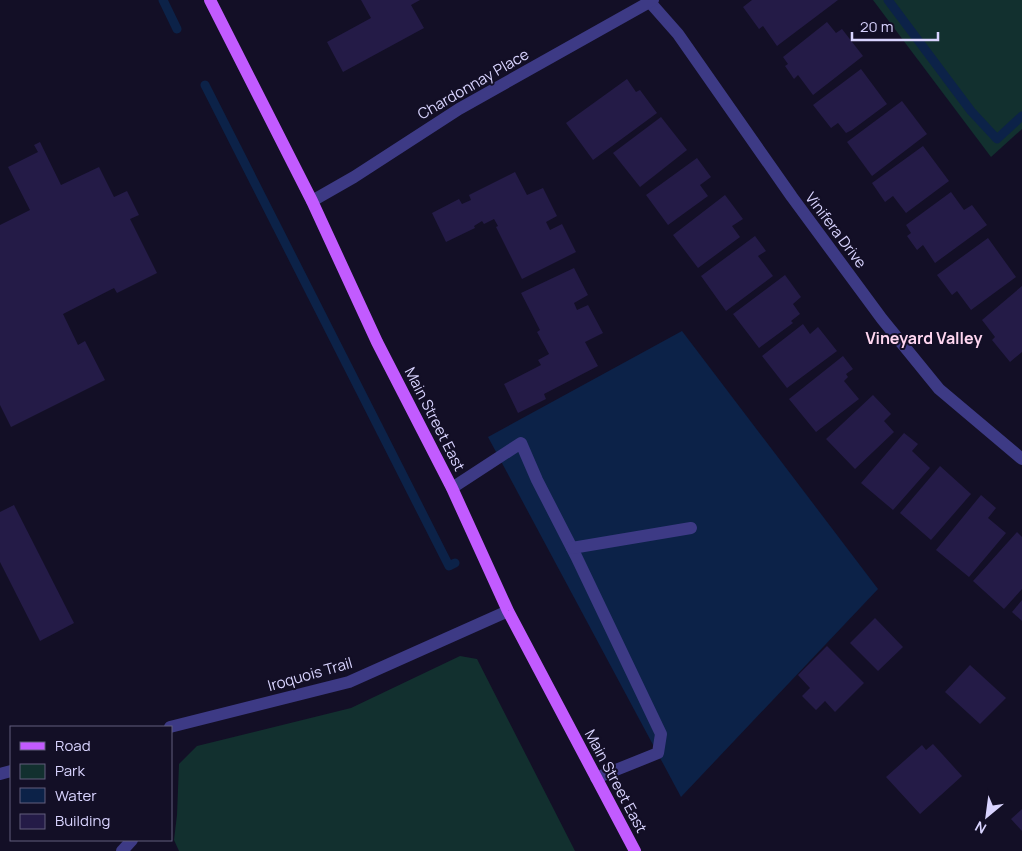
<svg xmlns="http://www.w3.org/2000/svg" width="1022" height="851" viewBox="0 0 1022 851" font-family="Manrope,sans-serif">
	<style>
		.green { fill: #12302f }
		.water { fill: #0c2248 }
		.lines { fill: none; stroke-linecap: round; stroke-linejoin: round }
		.stream { stroke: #0c2248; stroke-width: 9 }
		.building { fill: #241b47 }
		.minor { stroke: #3d3a85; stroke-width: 12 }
		.major { stroke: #c25bff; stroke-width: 12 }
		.labels { text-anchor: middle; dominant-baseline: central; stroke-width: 4; stroke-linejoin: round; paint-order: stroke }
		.street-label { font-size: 15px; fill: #d9d4ff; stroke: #130f26 }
		.neighbourhood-label { font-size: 16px; font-weight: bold; fill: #ffd6f0; stroke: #130f26 }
	</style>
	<rect width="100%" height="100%" fill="#130f26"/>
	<g class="green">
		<path d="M 873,0 L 1022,0 L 1022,129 L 991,157 Z"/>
		<path d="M 460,656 L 477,659 L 575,851 L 179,851 L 174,840 L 177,815 L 179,764 L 197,746 L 351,708 Z"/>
	</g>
	<path class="water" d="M 682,331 L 878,589 L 681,797 L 488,437 Z"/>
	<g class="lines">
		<g class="stream">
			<path d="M 163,0 L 177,29"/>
			<path d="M 888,0 L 971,111 L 997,139 L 1022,116"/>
			<path d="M 205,85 L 449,566 L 455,563"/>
		</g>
	</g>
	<g class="building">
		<path d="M 361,0 L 420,0 L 411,5 L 424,28 L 343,72 L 327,42 L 371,18 Z"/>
		<path d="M 752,0 L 838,0 L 777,46 L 763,26 L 759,29 L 743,7 Z"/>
		<path d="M 827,22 L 836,33 L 842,29 L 863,56 L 813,95 L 798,75 L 794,79 L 785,66 L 788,64 L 783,57 Z"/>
		<path d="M 861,69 L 887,104 L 852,130 L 846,133 L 838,123 L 831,128 L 813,105 Z"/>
		<path d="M 627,79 L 636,92 L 640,90 L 657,113 L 593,160 L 566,123 Z"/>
		<path d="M 902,101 L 927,134 L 872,176 L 847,142 Z"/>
		<path d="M 661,117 L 687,150 L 640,187 L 613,153 Z"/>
		<path d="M 40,142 L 61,185 L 99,167 L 114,197 L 127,191 L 139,215 L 130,219 L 157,273 L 117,293 L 114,288 L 63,314 L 78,345 L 85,341 L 105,380 L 11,427 L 0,405 L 0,225 L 30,210 L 8,167 L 38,152 L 34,145 Z"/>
		<path d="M 923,146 L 949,181 L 906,213 L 893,196 L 885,202 L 872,183 Z"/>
		<path d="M 697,158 L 711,177 L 700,185 L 708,196 L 668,225 L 646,195 Z"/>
		<path d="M 515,172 L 527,195 L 543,188 L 557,216 L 546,222 L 550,230 L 562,224 L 576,252 L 522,279 L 496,227 L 498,226 L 494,219 L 484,224 L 482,221 L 474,226 L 475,228 L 446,242 L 432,213 L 459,199 L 462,204 L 471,200 L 469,195 Z"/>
		<path d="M 951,192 L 964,210 L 972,205 L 987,225 L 935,263 L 923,245 L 917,250 L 907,236 L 911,233 L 906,225 Z"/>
		<path d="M 725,195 L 743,219 L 732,226 L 740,237 L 698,268 L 673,235 Z"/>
		<path d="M 755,236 L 766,251 L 758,256 L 773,276 L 726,311 L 701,276 Z"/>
		<path d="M 988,238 L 1016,277 L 971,310 L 957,291 L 952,295 L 937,275 Z"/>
		<path d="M 574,268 L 588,295 L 574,303 L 577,310 L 588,305 L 603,333 L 585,342 L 598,366 L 544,394 L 546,399 L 518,413 L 504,384 L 541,365 L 538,360 L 549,354 L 537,332 L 540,330 L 521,293 Z"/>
		<path d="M 785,275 L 801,297 L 793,304 L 800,314 L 791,321 L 793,323 L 759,348 L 733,314 Z"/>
		<path d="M 1022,286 L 1022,352 L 1010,362 L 992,340 L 995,337 L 982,320 Z"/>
		<path d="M 803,324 L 810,334 L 818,327 L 837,351 L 787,388 L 762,356 Z"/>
		<path d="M 843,356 L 853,369 L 846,374 L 848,377 L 844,381 L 859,399 L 816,432 L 789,399 Z"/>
		<path d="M 873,395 L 891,414 L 884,421 L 894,432 L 855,469 L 826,439 Z"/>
		<path d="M 904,433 L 918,444 L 912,451 L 930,468 L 893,510 L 861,483 Z"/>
		<path d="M 940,466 L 971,494 L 931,540 L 900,513 Z"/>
		<path d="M 981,495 L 996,508 L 988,518 L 1006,533 L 969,577 L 936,550 Z"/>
		<path d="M 14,505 L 74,623 L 40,641 L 0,562 L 0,512 Z"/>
		<path d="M 1017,532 L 1022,537 L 1022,589 L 1004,609 L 973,581 Z"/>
		<path d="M 1022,600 L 1022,621 L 1012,612 Z"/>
		<path d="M 875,618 L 903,647 L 878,671 L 850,643 Z"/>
		<path d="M 827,646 L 864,683 L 835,712 L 825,701 L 816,710 L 802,696 L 810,688 L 798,675 Z"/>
		<path d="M 970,665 L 1006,698 L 980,724 L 945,692 Z"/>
		<path d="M 933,744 L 962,776 L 920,814 L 886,777 L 922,745 L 926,750 Z"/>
		<path d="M 1022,809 L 1022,831 L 1011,819 Z"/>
	</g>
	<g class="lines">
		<g class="minor">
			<path d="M 648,0 L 678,34 L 792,197 L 882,319 L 939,389 L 1022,459"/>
			<path d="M 312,201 L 354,177 L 459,109 L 653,0"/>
			<path d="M 452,488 L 521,443 L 537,480 L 576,556 L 661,734 L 658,753 L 596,778"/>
			<path d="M 572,548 L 691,528"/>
			<path d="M 170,727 L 349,682 L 508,611"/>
			<path d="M 0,774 L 11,771"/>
			<path d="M 122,851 L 132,840"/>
		</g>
		<path class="major" d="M 210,0 L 312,201 L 377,342 L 452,488 L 508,611 L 635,851"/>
	</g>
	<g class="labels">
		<g class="street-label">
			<text transform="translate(473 84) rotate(-30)">Chardonnay Place</text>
			<text transform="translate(836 230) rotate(53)">Vinifera Drive</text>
			<text transform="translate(435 419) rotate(63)">Main Street East</text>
			<text transform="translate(310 674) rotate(-16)">Iroquois Trail</text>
			<text transform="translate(616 781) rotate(62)">Main Street East</text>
		</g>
		<g class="neighbourhood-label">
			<text x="924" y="338">Vineyard Valley</text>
		</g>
	</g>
	<rect x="10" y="726" width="162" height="115" fill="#130f26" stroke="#625e7d"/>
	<rect x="20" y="742" width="25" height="8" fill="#c25bff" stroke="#625e7d"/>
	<text x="55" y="751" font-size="15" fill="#d9d4ff">Road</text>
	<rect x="20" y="764" width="25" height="15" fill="#12302f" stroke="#625e7d"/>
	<text x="55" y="776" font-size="15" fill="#d9d4ff">Park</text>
	<rect x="20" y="788" width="25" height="15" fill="#0c2248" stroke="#625e7d"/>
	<text x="55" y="801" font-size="15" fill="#d9d4ff">Water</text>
	<rect x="20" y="814" width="25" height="15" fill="#241b47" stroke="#625e7d"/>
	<text x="55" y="826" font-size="15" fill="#d9d4ff">Building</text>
	<g transform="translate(987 816) rotate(209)" stroke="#130f26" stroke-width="4" paint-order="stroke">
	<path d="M0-4L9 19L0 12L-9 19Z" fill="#d9d4ff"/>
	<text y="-8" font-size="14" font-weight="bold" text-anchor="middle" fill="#d9d4ff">N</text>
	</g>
	<path d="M852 32v8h86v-8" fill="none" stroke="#d9d4ff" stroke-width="2.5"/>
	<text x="860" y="32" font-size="15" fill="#d9d4ff" stroke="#130f26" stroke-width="4" paint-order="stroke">20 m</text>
</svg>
